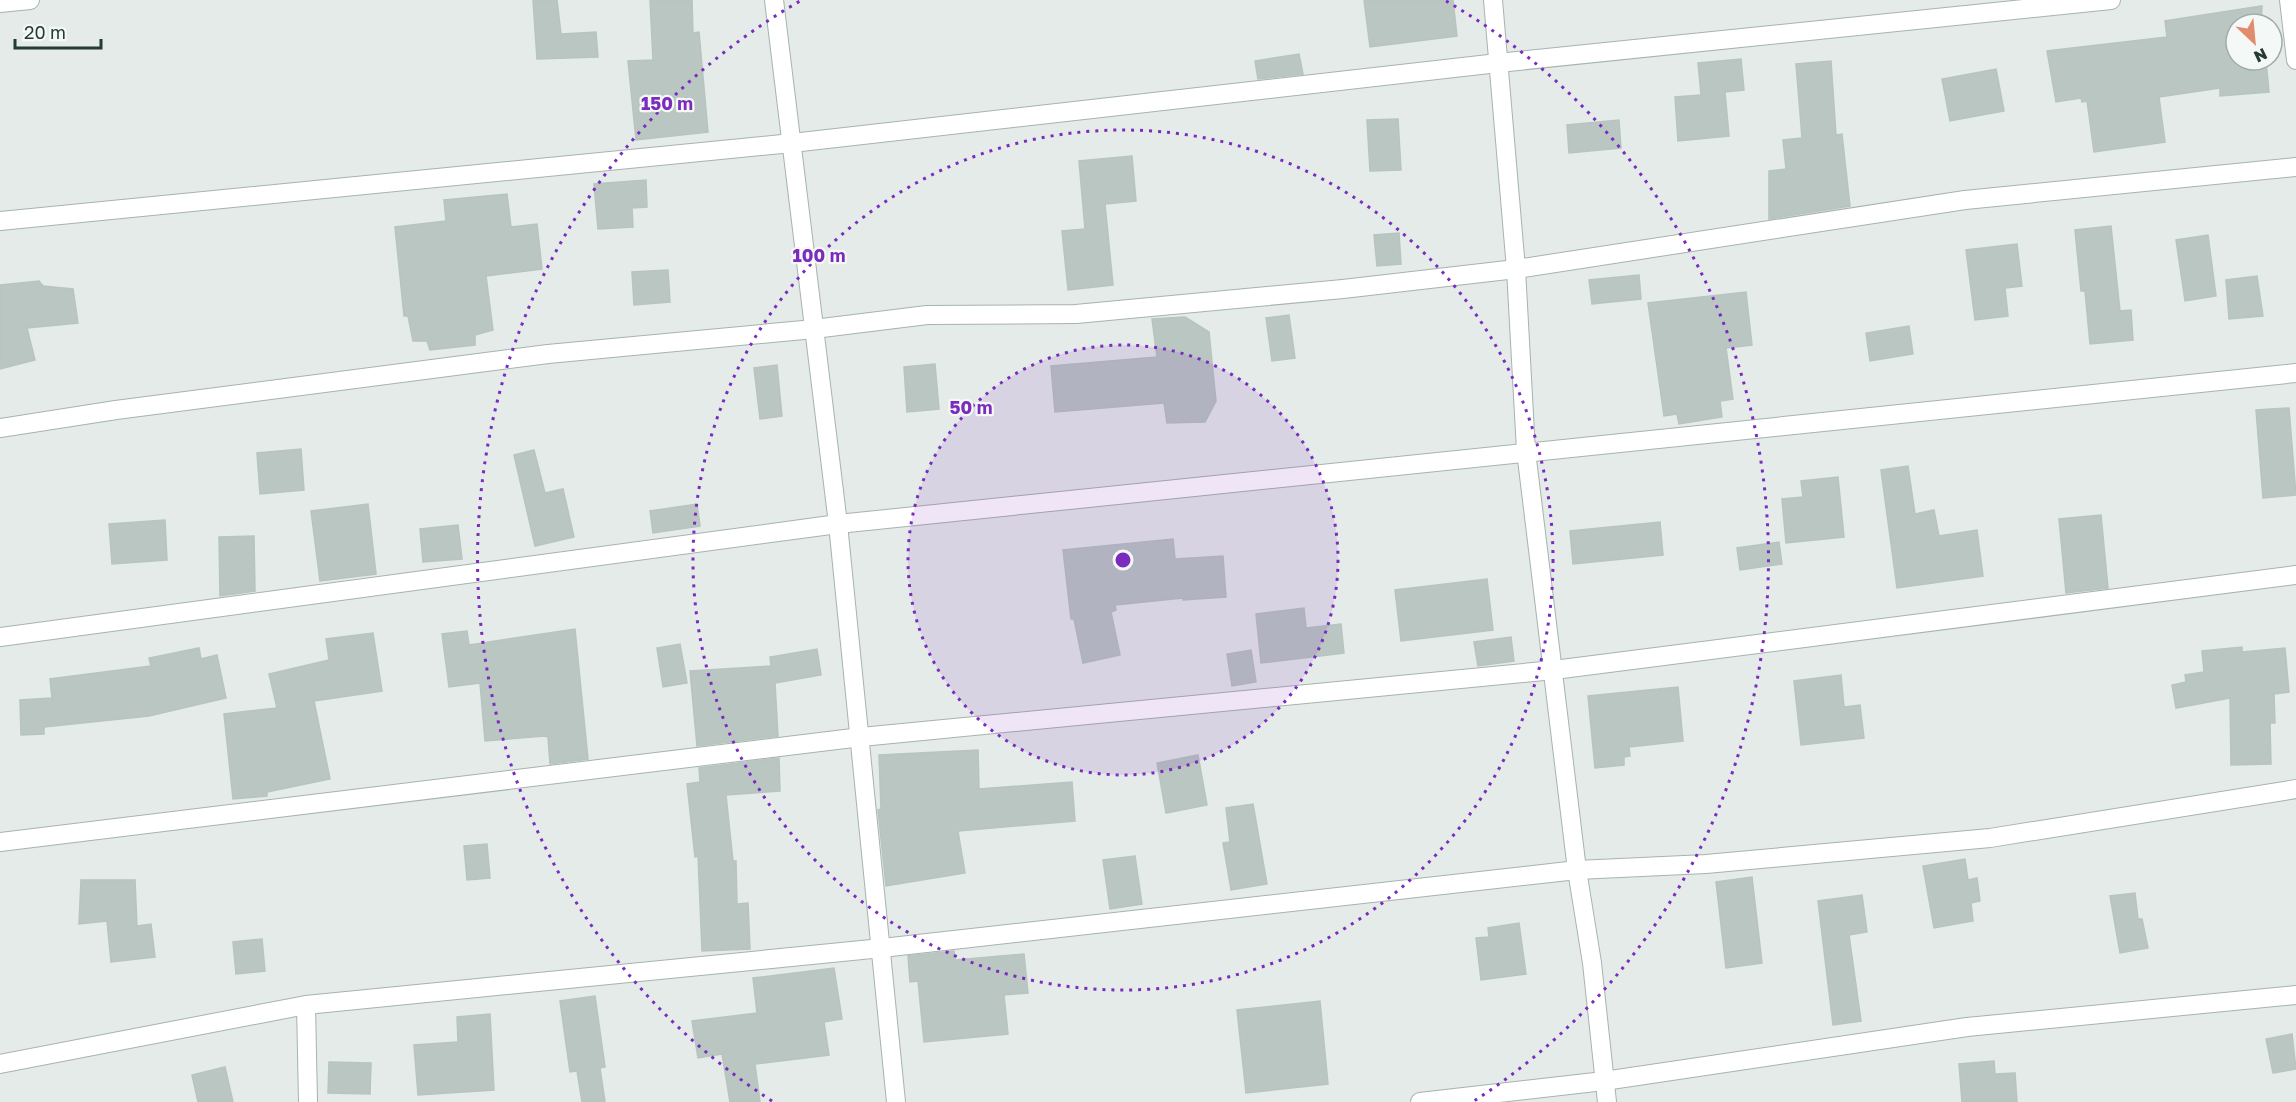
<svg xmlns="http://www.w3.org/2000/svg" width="2296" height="1102" viewBox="0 0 2296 1102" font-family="'Golos Text',sans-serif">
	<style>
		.building { fill: #b9c6c1; stroke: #b7c4bf; stroke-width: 1.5 }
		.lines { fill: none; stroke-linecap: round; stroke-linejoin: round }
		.minor-casing { stroke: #a7b3af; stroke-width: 20 }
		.minor { stroke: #fff; stroke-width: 18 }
		.ring { fill: none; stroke: #7b2cbf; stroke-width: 3; stroke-dasharray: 3 6 }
		.centre { fill: #7b2cbf; stroke: #f4f8f6; stroke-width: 3 }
		.ring-label { font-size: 18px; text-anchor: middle; font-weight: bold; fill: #7b2cbf; stroke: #f4f8f6; stroke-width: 4.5; stroke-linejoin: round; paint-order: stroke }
	</style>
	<rect width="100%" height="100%" fill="#e4ebe8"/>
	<g class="building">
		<path d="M 533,0 L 557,0 L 561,34 L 596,32 L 598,57 L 537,59 Z"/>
		<path d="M 650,0 L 692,0 L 693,33 L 699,32 L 708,132 L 636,140 L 628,61 L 653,60 Z"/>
		<path d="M 1364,0 L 1453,0 L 1457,36 L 1370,47 Z"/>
		<path d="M 2262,6 L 2261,24 L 2236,24 L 2236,60 L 2266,61 L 2269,92 L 2220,96 L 2220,88 L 2159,97 L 2165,142 L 2094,152 L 2087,101 L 2082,102 L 2081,98 L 2056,102 L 2047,51 L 2167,37 L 2165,21 Z"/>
		<path d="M 1299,54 L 1303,74 L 1258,79 L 1255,61 Z"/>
		<path d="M 1741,59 L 1744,90 L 1725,92 L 1729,136 L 1678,141 L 1675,97 L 1701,95 L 1698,63 Z"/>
		<path d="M 1831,61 L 1836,135 L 1842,134 L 1850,206 L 1769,219 L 1769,171 L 1786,169 L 1783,140 L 1802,138 L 1796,64 Z"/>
		<path d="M 1996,69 L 2004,111 L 1950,121 L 1942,79 Z"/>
		<path d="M 1398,119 L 1401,170 L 1370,171 L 1367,120 Z"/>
		<path d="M 1619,120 L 1621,148 L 1569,153 L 1567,125 Z"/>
		<path d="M 1132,156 L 1136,201 L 1105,204 L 1113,285 L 1068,290 L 1062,231 L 1085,229 L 1079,161 Z"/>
		<path d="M 646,180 L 647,207 L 632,208 L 633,227 L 598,229 L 594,184 Z"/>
		<path d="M 507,194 L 511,227 L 537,224 L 542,269 L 486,276 L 493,330 L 475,335 L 475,345 L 430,350 L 427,341 L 413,341 L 408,316 L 404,316 L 395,227 L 446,221 L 444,200 Z"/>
		<path d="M 2111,226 L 2120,311 L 2131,310 L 2133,340 L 2090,344 L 2085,291 L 2081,291 L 2075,230 Z"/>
		<path d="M 1399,233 L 1401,264 L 1377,266 L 1374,235 Z"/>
		<path d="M 2208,235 L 2216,296 L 2185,301 L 2176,240 Z"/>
		<path d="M 2017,244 L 2022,286 L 2005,288 L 2008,316 L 1975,320 L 1966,250 Z"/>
		<path d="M 668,270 L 670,302 L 634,305 L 632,272 Z"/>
		<path d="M 1639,275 L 1641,299 L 1592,304 L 1589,280 Z"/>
		<path d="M 2257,276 L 2263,316 L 2229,319 L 2226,280 Z"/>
		<path d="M 39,281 L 43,286 L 73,289 L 78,323 L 27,328 L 35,360 L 0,369 L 0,285 Z"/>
		<path d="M 1746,292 L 1752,345 L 1726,348 L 1733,399 L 1720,401 L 1722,417 L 1679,424 L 1677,414 L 1664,416 L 1648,303 Z"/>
		<path d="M 1289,315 L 1295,358 L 1272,361 L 1266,318 Z"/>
		<path d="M 1185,317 L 1209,332 L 1216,401 L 1205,422 L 1167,423 L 1164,403 L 1055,412 L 1051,366 L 1157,357 L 1152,319 Z"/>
		<path d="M 1909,326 L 1913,354 L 1870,361 L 1866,333 Z"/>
		<path d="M 935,364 L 939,409 L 907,412 L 904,367 Z"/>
		<path d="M 777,365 L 782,416 L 760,419 L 754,368 Z"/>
		<path d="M 2289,408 L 2296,495 L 2263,498 L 2256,410 Z"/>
		<path d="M 301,449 L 304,490 L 260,494 L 257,453 Z"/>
		<path d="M 534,450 L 545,493 L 563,489 L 574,537 L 535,546 L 514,455 Z"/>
		<path d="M 1908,466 L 1915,514 L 1934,510 L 1939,536 L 1977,530 L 1983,576 L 1897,588 L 1881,470 Z"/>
		<path d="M 1838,477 L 1844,537 L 1786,543 L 1782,499 L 1803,497 L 1801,481 Z"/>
		<path d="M 368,504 L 376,574 L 320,581 L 311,511 Z"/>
		<path d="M 697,504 L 700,526 L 653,533 L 650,511 Z"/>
		<path d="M 2101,515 L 2108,588 L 2066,593 L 2059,519 Z"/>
		<path d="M 165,520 L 167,560 L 112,564 L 109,524 Z"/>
		<path d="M 1660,522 L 1663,555 L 1573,564 L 1570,531 Z"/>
		<path d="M 458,525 L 462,559 L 423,562 L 420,529 Z"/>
		<path d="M 254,536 L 255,591 L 220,596 L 219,537 Z"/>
		<path d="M 1173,539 L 1175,559 L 1223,556 L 1226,597 L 1183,600 L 1183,598 L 1115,605 L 1116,610 L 1111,612 L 1120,655 L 1083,663 L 1074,619 L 1071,619 L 1063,550 Z"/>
		<path d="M 1779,542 L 1782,564 L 1740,570 L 1737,548 Z"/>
		<path d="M 1487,579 L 1493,630 L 1401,641 L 1395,590 Z"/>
		<path d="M 1304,608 L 1306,628 L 1341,624 L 1344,653 L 1261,663 L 1256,614 Z"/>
		<path d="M 575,629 L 588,759 L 550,764 L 548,737 L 544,736 L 485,741 L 480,683 L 449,687 L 442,634 L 467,631 L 469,645 Z"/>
		<path d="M 373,633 L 382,691 L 314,701 L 330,779 L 267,792 L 267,796 L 233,799 L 224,714 L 277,708 L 269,674 L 329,660 L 326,639 Z"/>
		<path d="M 1511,637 L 1514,661 L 1478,666 L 1474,642 Z"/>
		<path d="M 680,644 L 687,683 L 663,687 L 657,648 Z"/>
		<path d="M 2242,647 L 2242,652 L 2285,648 L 2289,692 L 2274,694 L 2275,723 L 2270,723 L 2271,764 L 2231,765 L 2230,698 L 2176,708 L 2172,685 L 2186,682 L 2185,675 L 2204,672 L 2202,651 Z"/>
		<path d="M 199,648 L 201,659 L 217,655 L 226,698 L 149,716 L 44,727 L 44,734 L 21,735 L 20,700 L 52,698 L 50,679 L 151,666 L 149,658 Z"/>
		<path d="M 817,649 L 821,675 L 775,683 L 778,736 L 697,746 L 690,671 L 771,666 L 770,657 Z"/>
		<path d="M 1251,650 L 1256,682 L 1232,686 L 1227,654 Z"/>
		<path d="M 1841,675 L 1844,707 L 1860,705 L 1864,738 L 1801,745 L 1794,681 Z"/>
		<path d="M 1678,687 L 1683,741 L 1629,747 L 1630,756 L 1624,757 L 1624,765 L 1595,768 L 1588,696 Z"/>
		<path d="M 978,750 L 979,789 L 1072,782 L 1075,821 L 958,831 L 965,873 L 886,886 L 878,810 L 881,809 L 879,755 Z"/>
		<path d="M 1198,755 L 1207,805 L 1166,813 L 1157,763 Z"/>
		<path d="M 779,758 L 780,791 L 726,795 L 733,861 L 736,861 L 737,904 L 748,903 L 750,949 L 702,951 L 698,856 L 695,857 L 687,784 L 700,782 L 699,768 Z"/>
		<path d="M 1253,804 L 1267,884 L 1231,890 L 1223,843 L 1230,842 L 1226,808 Z"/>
		<path d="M 487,844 L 490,878 L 467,880 L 464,846 Z"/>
		<path d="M 1135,856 L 1142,904 L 1110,909 L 1103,860 Z"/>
		<path d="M 1965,859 L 1968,880 L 1977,878 L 1980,901 L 1971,903 L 1973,921 L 1934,928 L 1923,866 Z"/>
		<path d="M 1752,877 L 1762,963 L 1726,968 L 1716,882 Z"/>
		<path d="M 81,880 L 135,880 L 137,926 L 151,924 L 155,957 L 111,962 L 107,921 L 79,924 Z"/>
		<path d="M 2135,893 L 2138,919 L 2142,919 L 2148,948 L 2120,953 L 2110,896 Z"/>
		<path d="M 1862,895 L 1867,932 L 1849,935 L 1861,1021 L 1833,1025 L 1818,901 Z"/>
		<path d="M 1519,923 L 1526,974 L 1481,980 L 1476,938 L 1489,937 L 1488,928 Z"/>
		<path d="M 262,939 L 265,971 L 236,974 L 233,942 Z"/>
		<path d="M 954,951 L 955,960 L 1024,954 L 1028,993 L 1004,995 L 1008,1034 L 924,1042 L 918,981 L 910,982 L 908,956 Z"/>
		<path d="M 834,968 L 842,1019 L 824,1022 L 829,1055 L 755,1064 L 760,1102 L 730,1102 L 722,1054 L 698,1058 L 692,1021 L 757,1013 L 753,978 Z"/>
		<path d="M 595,996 L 605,1067 L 600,1068 L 605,1102 L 582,1102 L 577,1071 L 570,1072 L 560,1001 Z"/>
		<path d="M 1320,1001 L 1328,1084 L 1246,1093 L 1237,1010 Z"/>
		<path d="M 490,1014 L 494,1090 L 418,1095 L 414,1045 L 458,1042 L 457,1017 Z"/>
		<path d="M 2292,1034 L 2296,1069 L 2273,1073 L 2266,1039 Z"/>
		<path d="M 1994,1061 L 1995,1074 L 2015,1073 L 2017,1102 L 1962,1102 L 1959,1064 Z"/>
		<path d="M 329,1062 L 371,1063 L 370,1094 L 328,1093 Z"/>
		<path d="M 225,1067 L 233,1102 L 198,1102 L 192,1075 Z"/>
	</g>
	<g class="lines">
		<defs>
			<g id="minor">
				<path d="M 774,0 L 838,524 L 896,1102"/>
				<path d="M 1493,0 L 1516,269 L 1526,451 L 1577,870 L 1592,963 L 1607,1102"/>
				<path d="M 2289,0 L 2296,60"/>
				<path d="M 0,3 L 30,0"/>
				<path d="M 0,221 L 792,143 L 1498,63 L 2111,0"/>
				<path d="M 0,428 L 116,410 L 548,354 L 814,329 L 927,315 L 1076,314 L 1343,289 L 1516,269 L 1965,200 L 2296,167"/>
				<path d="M 0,637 L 838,524 L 2296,373"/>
				<path d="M 0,842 L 861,737 L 1554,670 L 2296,575"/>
				<path d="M 306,1005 L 308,1102"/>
				<path d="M 0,1064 L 306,1005 L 882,948 L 1577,870 L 1706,864 L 1990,838 L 2296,789"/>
				<path d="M 1420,1102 L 1604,1081 L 1967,1027 L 2296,995"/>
			</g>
		</defs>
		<use href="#minor" class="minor-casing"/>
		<use href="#minor" class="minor"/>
	</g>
	<circle cx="1123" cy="560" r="215" fill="#7b2cbf" fill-opacity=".12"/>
	<g class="ring">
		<circle cx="1123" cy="560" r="215"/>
		<circle cx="1123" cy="560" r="430"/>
		<path d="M772 1101A645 645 0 0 1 800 1M1446 1A645 645 0 0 1 1474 1101"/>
	</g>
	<circle cx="1123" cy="560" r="9" class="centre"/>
	<g class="ring-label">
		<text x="667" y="110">150 m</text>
		<text x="819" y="262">100 m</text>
		<text x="971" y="414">50 m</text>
	</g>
	<g transform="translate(2254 42) rotate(154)"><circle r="28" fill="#f4f8f6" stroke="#a1aca9" stroke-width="1.5"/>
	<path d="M0-4.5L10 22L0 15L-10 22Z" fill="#e18c6c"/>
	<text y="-9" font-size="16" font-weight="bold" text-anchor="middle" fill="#253b36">N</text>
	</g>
	<path d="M15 39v9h86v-9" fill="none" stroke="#253b36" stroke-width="3"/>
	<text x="24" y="39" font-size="18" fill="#253b36" stroke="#f4f8f6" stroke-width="4.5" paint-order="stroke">20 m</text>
</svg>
